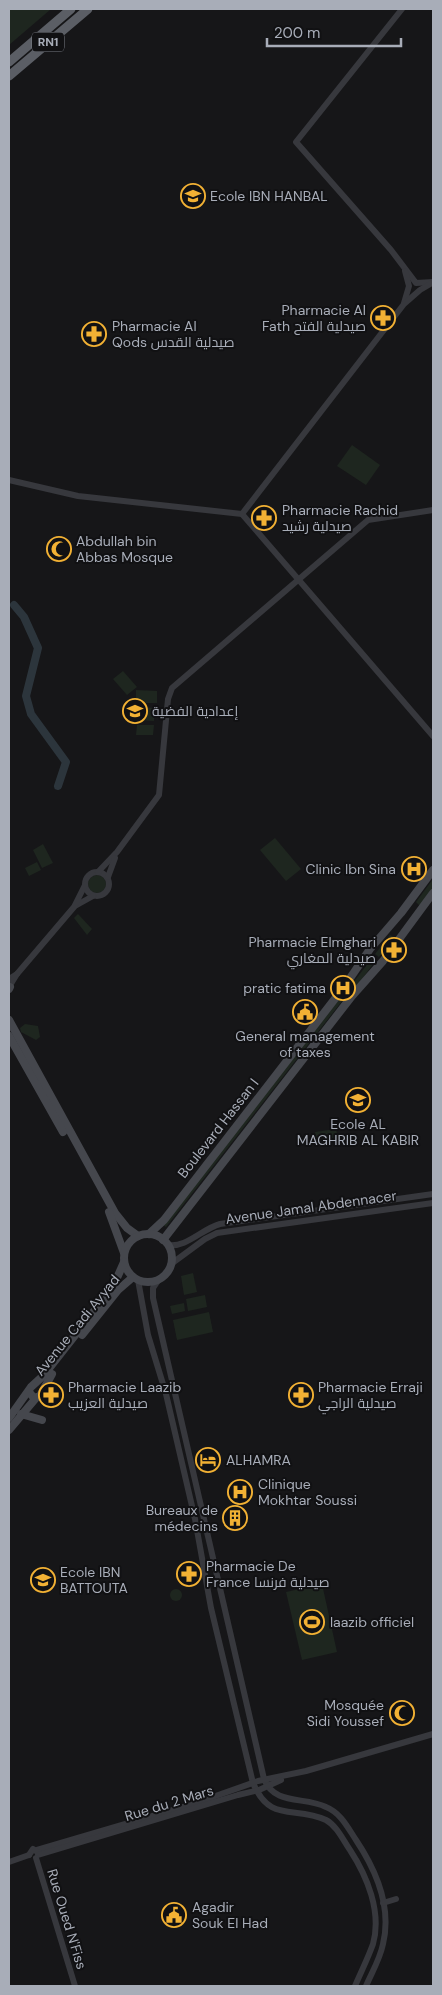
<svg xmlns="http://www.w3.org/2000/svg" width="442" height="1995" viewBox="0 0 442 1995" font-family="'DM Sans',Cairo,sans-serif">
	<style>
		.green { fill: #1e261f }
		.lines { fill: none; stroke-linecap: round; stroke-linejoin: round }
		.river { stroke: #2c353c; stroke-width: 8 }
		.tertiary { stroke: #37383d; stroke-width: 6 }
		.secondary { stroke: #45474d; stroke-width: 8 }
		.trunk { stroke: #5b5e65; stroke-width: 9 }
		.labels { text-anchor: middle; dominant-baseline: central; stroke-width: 4; stroke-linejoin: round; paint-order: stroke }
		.shield { fill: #111113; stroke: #7b7e86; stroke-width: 1 }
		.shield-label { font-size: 12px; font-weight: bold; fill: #a8adb8 }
		.poi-label { font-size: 14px; fill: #a8adb8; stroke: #111113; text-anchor: start }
		.street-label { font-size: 14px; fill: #a8adb8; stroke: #111113 }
	</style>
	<rect width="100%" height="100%" fill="#161618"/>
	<g class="green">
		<path d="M 9,9 L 51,9 L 9,45 Z"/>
		<path d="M 352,445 L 380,465 L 366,485 L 337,466 Z"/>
		<path d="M 123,671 L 137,687 L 127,695 L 113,679 Z"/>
		<path d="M 136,690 L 157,691 L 157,703 L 136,703 Z"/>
		<path d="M 127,706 L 155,708 L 154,721 L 126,719 Z"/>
		<path d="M 137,725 L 154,725 L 153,735 L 136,735 Z"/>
		<path d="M 275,838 L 301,869 L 286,881 L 260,850 Z"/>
		<path d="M 43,844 L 53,863 L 42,868 L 33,850 Z"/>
		<path d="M 37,862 L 41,870 L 29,876 L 25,868 Z"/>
		<circle cx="97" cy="884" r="9"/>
		<path d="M 433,879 L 433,888 L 420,906 L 416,902 Z"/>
		<path d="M 78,914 L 92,929 L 87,935 L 74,918 Z"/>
		<path d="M 390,935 L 394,937 L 379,957 L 375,954 Z"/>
		<path d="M 373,957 L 376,960 L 356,987 L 352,984 Z"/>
		<path d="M 343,994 L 346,996 L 166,1227 L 163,1225 Z"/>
		<path d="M 25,1024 L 38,1026 L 40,1037 L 36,1040 L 21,1032 L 20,1028 Z"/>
		<path d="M 336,1129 L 338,1139 L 316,1142 L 315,1132 Z"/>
		<path d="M 193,1273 L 197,1292 L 184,1295 L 181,1276 Z"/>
		<path d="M 205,1295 L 207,1307 L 188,1311 L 186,1299 Z"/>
		<path d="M 184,1303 L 185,1311 L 172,1314 L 170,1306 Z"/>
		<path d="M 209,1312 L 213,1332 L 177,1340 L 173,1320 Z"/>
		<path d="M 322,1584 L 337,1652 L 302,1660 L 286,1592 Z"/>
		<circle cx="176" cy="1595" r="6"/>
	</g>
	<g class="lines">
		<path class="river" d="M 14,605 L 24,617 L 38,648 L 26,696 L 31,714 L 66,762 L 58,786"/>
		<g class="tertiary">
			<path d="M 402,9 L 296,142 L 391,250 L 416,283 L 433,282"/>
			<path d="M 404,303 L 409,286 L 405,271"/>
			<path d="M 9,480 L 78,496 L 242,514 L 433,736"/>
			<path d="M 242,514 L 404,304 L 420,290 L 432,283"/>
			<circle cx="97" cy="884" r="12"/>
			<path d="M 98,872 L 117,852 L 159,795 L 168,699 L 172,688 L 368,520 L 433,510"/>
			<path d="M 108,877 L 115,858"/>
			<path d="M 75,906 L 93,896"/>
			<path d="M 9,979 L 17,974"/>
			<path d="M 9,987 L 17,974 L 74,907 L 85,885"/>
			<path d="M 168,1245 C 186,1248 202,1229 220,1224 L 433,1194"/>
			<path d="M 171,1264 L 205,1239 L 217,1233 L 433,1203"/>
			<path d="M 159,1279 L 153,1288 L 153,1298 L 264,1779 C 275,1806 304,1796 326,1807 C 341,1813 348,1828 356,1840 C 376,1870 392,1907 383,1944 C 380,1959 372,1972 366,1986"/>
			<path d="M 138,1280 L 148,1335 L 166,1394 L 195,1519 L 211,1608 L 253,1783 C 270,1824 295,1805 326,1820 C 337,1826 343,1840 350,1850 C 367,1876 382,1912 373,1944 C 368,1958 361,1972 355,1986"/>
			<path d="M 37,1850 L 190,1805 L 258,1781 L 306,1771 L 433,1734"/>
			<path d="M 29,1855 L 33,1849 L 39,1853"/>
			<path d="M 38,1855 L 238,1795 L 259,1790 L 281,1780"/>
			<path d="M 36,1858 L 75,1986"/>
			<path d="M 9,1862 L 29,1855"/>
			<path d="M 383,1903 L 396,1899"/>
		</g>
		<g class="secondary">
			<path d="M 9,989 L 10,987"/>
			<path d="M 9,1020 L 115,1213 L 127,1228 L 138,1236"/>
			<path d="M 9,1036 L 63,1132"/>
			<path d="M 109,1212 L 124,1253"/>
			<path d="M 149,1234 L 164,1220 L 344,987 L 370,949 L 401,913 L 433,870"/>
			<circle cx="148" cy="1258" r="24"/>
			<path d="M 163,1240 L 352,996 L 383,961 L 433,893"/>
			<path d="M 82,1335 L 118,1290 L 133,1277"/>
			<path d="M 29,1392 L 34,1398 L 40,1396 L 52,1374"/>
			<path d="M 21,1414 L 42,1420"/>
			<path d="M 9,1418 L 31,1387 L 43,1376 L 113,1287 L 124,1262"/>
			<path d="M 9,1430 L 36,1398"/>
		</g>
		<g class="trunk">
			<path d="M 9,62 L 71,9"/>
			<path d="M 9,76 L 88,9"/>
		</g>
	</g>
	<defs>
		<symbol id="school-ring" viewBox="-11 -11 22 22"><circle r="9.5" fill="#111113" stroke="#f2b134" stroke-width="1.5"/><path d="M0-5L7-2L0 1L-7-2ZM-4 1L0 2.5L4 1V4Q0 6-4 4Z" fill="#f2b134"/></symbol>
		<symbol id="pharmacy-ring" viewBox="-11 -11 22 22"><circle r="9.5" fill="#111113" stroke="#f2b134" stroke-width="1.5"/><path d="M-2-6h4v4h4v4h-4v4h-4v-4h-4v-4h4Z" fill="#f2b134"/></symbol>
		<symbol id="mosque-ring" viewBox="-11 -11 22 22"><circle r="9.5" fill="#111113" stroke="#f2b134" stroke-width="1.5"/><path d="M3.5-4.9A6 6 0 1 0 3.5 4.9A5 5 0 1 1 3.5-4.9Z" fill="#f2b134"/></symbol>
		<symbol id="hospital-ring" viewBox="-11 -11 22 22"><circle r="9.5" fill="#111113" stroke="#f2b134" stroke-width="1.5"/><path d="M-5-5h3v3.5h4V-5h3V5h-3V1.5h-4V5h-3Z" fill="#f2b134"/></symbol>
		<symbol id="civic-ring" viewBox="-11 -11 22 22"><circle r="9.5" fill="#111113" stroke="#f2b134" stroke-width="1.5"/><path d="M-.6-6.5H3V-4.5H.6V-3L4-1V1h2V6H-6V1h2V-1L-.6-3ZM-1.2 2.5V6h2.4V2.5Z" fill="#f2b134"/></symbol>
		<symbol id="hotel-ring" viewBox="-11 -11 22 22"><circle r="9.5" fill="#111113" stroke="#f2b134" stroke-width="1.5"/><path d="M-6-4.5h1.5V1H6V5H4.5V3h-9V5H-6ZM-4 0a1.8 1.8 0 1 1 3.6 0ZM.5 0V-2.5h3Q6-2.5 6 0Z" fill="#f2b134"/></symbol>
		<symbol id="building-ring" viewBox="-11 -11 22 22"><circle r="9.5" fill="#111113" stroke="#f2b134" stroke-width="1.5"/><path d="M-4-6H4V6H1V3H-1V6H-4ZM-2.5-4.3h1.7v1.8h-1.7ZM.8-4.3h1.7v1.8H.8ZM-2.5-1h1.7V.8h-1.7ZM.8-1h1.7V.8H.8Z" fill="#f2b134"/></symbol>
		<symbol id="stadium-ring" viewBox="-11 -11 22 22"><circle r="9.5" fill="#111113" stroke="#f2b134" stroke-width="1.5"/><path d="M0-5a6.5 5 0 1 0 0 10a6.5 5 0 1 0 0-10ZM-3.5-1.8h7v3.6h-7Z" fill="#f2b134"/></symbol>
	</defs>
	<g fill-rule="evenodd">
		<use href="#school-ring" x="179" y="182" width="28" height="28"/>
		<use href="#pharmacy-ring" x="369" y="304" width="28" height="28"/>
		<use href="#pharmacy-ring" x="80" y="320" width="28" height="28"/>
		<use href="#pharmacy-ring" x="250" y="504" width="28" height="28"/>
		<use href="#mosque-ring" x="45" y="535" width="28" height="28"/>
		<use href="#school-ring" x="121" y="697" width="28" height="28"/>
		<use href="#hospital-ring" x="400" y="855" width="28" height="28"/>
		<use href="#pharmacy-ring" x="380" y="936" width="28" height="28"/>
		<use href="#hospital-ring" x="329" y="974" width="28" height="28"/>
		<use href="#civic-ring" x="291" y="998" width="28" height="28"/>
		<use href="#school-ring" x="344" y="1086" width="28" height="28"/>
		<use href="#pharmacy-ring" x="37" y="1381" width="28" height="28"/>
		<use href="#pharmacy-ring" x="287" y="1381" width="28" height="28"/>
		<use href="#hotel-ring" x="194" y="1446" width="28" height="28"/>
		<use href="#hospital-ring" x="226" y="1478" width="28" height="28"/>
		<use href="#building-ring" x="221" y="1504" width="28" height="28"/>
		<use href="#pharmacy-ring" x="175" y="1560" width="28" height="28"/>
		<use href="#school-ring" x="29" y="1566" width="28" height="28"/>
		<use href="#stadium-ring" x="298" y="1608" width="28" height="28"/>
		<use href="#mosque-ring" x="388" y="1699" width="28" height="28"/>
		<use href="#civic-ring" x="160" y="1901" width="28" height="28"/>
	</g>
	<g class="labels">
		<rect class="shield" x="32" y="32.5" width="32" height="19" rx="4"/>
		<g class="shield-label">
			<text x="48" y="42">RN1</text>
		</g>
		<g class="poi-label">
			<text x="210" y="196">Ecole IBN HANBAL</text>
			<text x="366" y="310" text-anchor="end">Pharmacie Al<tspan x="366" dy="16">Fath صيدلية الفتح</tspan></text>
			<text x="112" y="326">Pharmacie Al<tspan x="112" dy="16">Qods صيدلية القدس</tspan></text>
			<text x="282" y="510">Pharmacie Rachid<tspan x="282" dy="16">صيدلية رشيد</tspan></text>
			<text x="76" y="541">Abdullah bin<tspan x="76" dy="16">Abbas Mosque</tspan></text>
			<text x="152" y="711">إعدادية الفضية</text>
			<text x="396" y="869" text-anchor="end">Clinic Ibn Sina</text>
			<text x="376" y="942" text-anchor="end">Pharmacie Elmghari<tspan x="376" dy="16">صيدلية المغاري</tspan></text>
			<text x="326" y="988" text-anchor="end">pratic fatima</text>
			<text x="305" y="1036" text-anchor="middle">General management<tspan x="305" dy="16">of taxes</tspan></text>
			<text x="358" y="1124" text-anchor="middle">Ecole AL<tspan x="358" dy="16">MAGHRIB AL KABIR</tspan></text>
			<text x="68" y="1387">Pharmacie Laazib<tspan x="68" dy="16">صيدلية العزيب</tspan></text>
			<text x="318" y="1387">Pharmacie Erraji<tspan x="318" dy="16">صيدلية الراجي</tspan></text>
			<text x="226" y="1460">ALHAMRA</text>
			<text x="258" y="1484">Clinique<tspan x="258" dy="16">Mokhtar Soussi</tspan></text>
			<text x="218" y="1510" text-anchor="end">Bureaux de<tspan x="218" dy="16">médecins</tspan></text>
			<text x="206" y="1566">Pharmacie De<tspan x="206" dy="16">France صيدلية فرنسا</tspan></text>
			<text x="60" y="1572">Ecole IBN<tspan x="60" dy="16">BATTOUTA</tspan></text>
			<text x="330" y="1622">laazib officiel</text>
			<text x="384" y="1705" text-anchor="end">Mosquée<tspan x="384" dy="16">Sidi Youssef</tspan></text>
			<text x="192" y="1907">Agadir<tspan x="192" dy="16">Souk El Had</tspan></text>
		</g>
		<g class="street-label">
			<text transform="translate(218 1128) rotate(-52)">Boulevard Hassan I</text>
			<text transform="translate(311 1207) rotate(-8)">Avenue Jamal Abdennacer</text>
			<text transform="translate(77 1325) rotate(-51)">Avenue Cadi Ayyad</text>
			<text transform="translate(169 1803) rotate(-17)">Rue du 2 Mars</text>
			<text transform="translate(67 1919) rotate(73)">Rue Oued N'Fiss</text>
		</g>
	</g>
	<rect width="442" height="1995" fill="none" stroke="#a8adb8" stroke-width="20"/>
	<path d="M267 38v8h134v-8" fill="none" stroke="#a8adb8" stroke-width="2.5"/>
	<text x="274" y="38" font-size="15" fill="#a8adb8" stroke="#111113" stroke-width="4" paint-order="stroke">200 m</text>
</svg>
